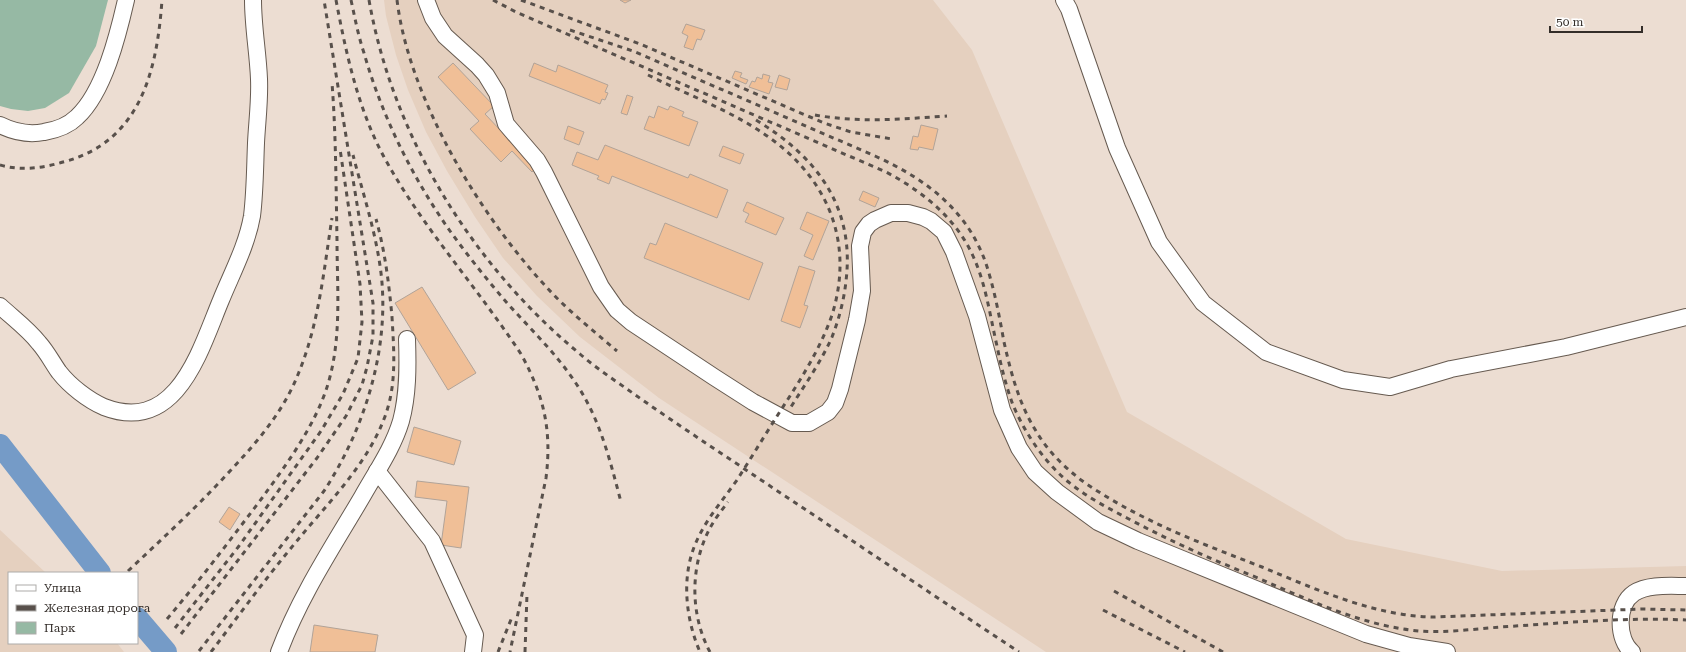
<svg xmlns="http://www.w3.org/2000/svg" width="1686" height="652" viewBox="0 0 1686 652" font-family="'Roboto Serif',serif">
	<style>
		.built { fill: #e5d0bf }
		.green { fill: #96b9a4 }
		.lines { fill: none; stroke-linecap: round; stroke-linejoin: round }
		.river { stroke: #759bc7; stroke-width: 22 }
		.building { fill: #f0bf97; stroke: #b1a398 }
		.minor-casing { stroke: #665a50; stroke-width: 18 }
		.minor { stroke: #fff; stroke-width: 16 }
		.rail { stroke: #58504b; stroke-width: 3; stroke-dasharray: 5 5; stroke-linecap: butt }
	</style>
	<rect width="100%" height="100%" fill="#ecddd2"/>
	<g class="built">
		<path d="M 384,0 L 933,0 L 972,50 L 1127,412 L 1346,539 L 1502,571 L 1686,566 L 1686,652 L 1046,652 L 659,398 L 580,337 L 537,296 L 503,258 L 475,217 L 447,171 L 426,132 L 408,90 L 396,55 L 386,16 Z"/>
		<path d="M 0,530 L 46,573 L 9,573 L 9,643 L 117,643 L 124,652 L 0,652 Z"/>
	</g>
	<path class="green" d="M 0,0 L 108,0 L 96,46 L 69,93 L 45,108 L 28,111 L 11,109 L 0,106 Z"/>
	<g class="lines">
		<g class="river">
			<path d="M 0,445 L 100,573"/>
			<path d="M 137,618 L 166,652"/>
		</g>
	</g>
	<g class="building">
		<path d="M 620,0 L 631,0 L 625,3 Z"/>
		<path d="M 686,24 L 705,30 L 701,40 L 697,39 L 693,50 L 684,47 L 688,36 L 682,33 Z"/>
		<path d="M 453,63 L 494,106 L 485,114 L 536,168 L 532,172 L 512,151 L 501,162 L 470,129 L 479,121 L 438,77 Z"/>
		<path d="M 534,63 L 556,72 L 558,65 L 608,85 L 605,92 L 608,93 L 605,100 L 602,99 L 600,104 L 529,76 Z"/>
		<path d="M 735,71 L 742,73 L 740,77 L 748,80 L 746,84 L 732,78 Z"/>
		<path d="M 763,74 L 770,76 L 768,82 L 773,83 L 769,94 L 749,87 L 752,81 L 755,82 L 757,77 L 762,79 Z"/>
		<path d="M 779,75 L 790,79 L 787,90 L 775,87 Z"/>
		<path d="M 627,95 L 633,97 L 627,115 L 621,113 Z"/>
		<path d="M 658,106 L 668,110 L 670,106 L 684,112 L 682,116 L 698,122 L 689,146 L 644,129 L 649,116 L 654,118 Z"/>
		<path d="M 921,125 L 938,129 L 933,150 L 919,147 L 918,150 L 910,149 L 913,136 L 918,137 Z"/>
		<path d="M 568,126 L 584,132 L 579,145 L 564,139 Z"/>
		<path d="M 605,145 L 688,178 L 690,174 L 728,190 L 717,218 L 612,176 L 609,184 L 597,179 L 599,176 L 572,165 L 577,152 L 598,160 Z"/>
		<path d="M 723,146 L 744,154 L 740,164 L 719,156 Z"/>
		<path d="M 863,191 L 879,198 L 875,207 L 859,200 Z"/>
		<path d="M 747,202 L 784,218 L 776,235 L 745,222 L 749,214 L 743,211 Z"/>
		<path d="M 807,212 L 829,221 L 813,260 L 804,256 L 813,235 L 800,229 Z"/>
		<path d="M 665,223 L 763,263 L 749,300 L 644,258 L 650,243 L 656,245 Z"/>
		<path d="M 799,266 L 815,271 L 804,305 L 808,306 L 800,328 L 781,321 Z"/>
		<path d="M 422,287 L 476,373 L 448,390 L 395,303 Z"/>
		<path d="M 414,427 L 461,441 L 454,465 L 407,452 Z"/>
		<path d="M 417,481 L 469,487 L 461,548 L 441,545 L 447,501 L 415,497 Z"/>
		<path d="M 229,507 L 240,514 L 230,530 L 219,522 Z"/>
		<path d="M 314,625 L 378,635 L 375,652 L 310,652 Z"/>
	</g>
	<g class="lines">
		<defs>
			<g id="minor">
				<path d="M 426,0 L 433,18 L 445,36 L 477,65 L 486,75 L 497,93 L 506,124 L 537,160 L 544,172 L 601,287 L 617,310 L 631,322 L 714,377 L 753,402 L 792,423 L 809,423 L 828,412 L 835,403 L 840,389 L 857,320 L 862,291 L 860,246 L 863,232 L 869,224 L 875,220 L 891,213 L 908,213 L 923,217 L 931,221 L 944,232 L 954,252 L 977,316 L 1002,410 L 1019,448 L 1035,472 L 1057,492 L 1098,522 L 1138,541 L 1366,634 L 1409,646 L 1447,652"/>
				<path d="M 1064,0 L 1069,9 L 1117,148 L 1159,242 L 1203,303 L 1266,352 L 1343,380 L 1390,387 L 1451,369 L 1566,347 L 1686,317"/>
				<path d="M 0,125 C 14,132 29,135 44,132 C 56,130 68,126 77,117 C 104,92 118,35 126,0"/>
				<path d="M 0,306 C 13,318 28,329 39,343 C 47,352 52,362 59,372 C 70,386 88,400 104,407 C 177,435 200,350 221,300 C 232,273 247,245 252,216 C 255,192 255,167 256,143 C 257,122 260,100 259,79 C 258,53 253,27 253,0"/>
				<path d="M 377,471 L 432,541 L 475,635 L 473,652"/>
				<path d="M 279,652 C 300,596 332,548 362,497 C 376,472 393,448 401,421 C 408,395 408,367 407,339"/>
				<path d="M 1632,652 C 1617,640 1616,605 1634,593 C 1648,584 1670,586 1686,586"/>
			</g>
		</defs>
		<use href="#minor" class="minor-casing"/>
		<use href="#minor" class="minor"/>
		<g class="rail">
			<path d="M 336,0 C 346,53 358,109 384,157 C 422,227 477,287 521,354 C 544,396 552,430 546,478 L 510,652"/>
			<path d="M 351,0 C 355,18 358,35 364,53 C 382,116 412,177 450,231 C 468,256 488,281 508,304 C 536,335 566,363 586,400 C 603,431 612,468 621,502"/>
			<path d="M 369,0 C 393,137 473,266 580,354 C 597,369 616,381 634,394 C 675,423 718,451 761,480 C 847,537 933,595 1019,652"/>
			<path d="M 397,0 C 409,100 483,221 552,293 C 572,314 595,332 617,351"/>
			<path d="M 493,0 L 516,12 L 886,172 C 922,191 956,218 973,256 C 986,284 990,316 997,346 C 1001,366 1006,386 1013,405 C 1025,433 1043,460 1066,480 C 1085,496 1106,507 1127,518 C 1170,541 1213,560 1258,578 C 1309,600 1363,626 1419,631 C 1446,633 1474,629 1501,627 C 1563,623 1624,617 1686,620"/>
			<path d="M 521,0 L 640,44 L 824,123 L 851,132 L 892,139"/>
			<path d="M 570,30 L 633,51 L 875,156 C 930,181 974,215 990,277 C 996,298 1000,320 1004,342 C 1011,373 1019,404 1036,431 C 1047,450 1063,466 1081,480 C 1136,519 1200,543 1262,567 C 1315,589 1377,617 1435,617 L 1642,609 L 1686,610"/>
			<path d="M 648,75 C 694,98 744,115 784,149 C 834,192 852,251 832,315 C 820,350 799,382 779,413 C 765,435 751,458 737,480 C 720,504 701,525 692,553 C 682,585 687,622 700,652"/>
			<path d="M 815,115 C 858,123 903,119 947,116"/>
			<path d="M 756,120 C 817,157 855,207 846,281 C 844,300 839,319 832,337 C 821,362 804,386 789,410"/>
			<path d="M 0,165 C 21,171 43,168 63,162 C 141,142 157,70 162,0"/>
			<path d="M 128,571 C 163,538 198,506 230,471 C 258,441 284,411 299,372 C 319,323 324,269 332,218"/>
			<path d="M 1114,591 L 1223,652"/>
			<path d="M 1103,610 L 1185,652"/>
			<path d="M 167,619 C 200,580 231,539 262,498 C 287,464 316,424 328,384 C 342,337 337,288 337,240 C 336,188 336,135 332,83"/>
			<path d="M 175,628 L 239,546 L 321,431 L 343,394 L 358,358 L 362,322 L 360,284 L 340,149"/>
			<path d="M 181,634 L 317,458 L 346,416 L 362,385 L 367,367 L 373,336 L 373,303 L 324,0"/>
			<path d="M 199,651 L 324,491 C 365,428 390,348 381,273 C 376,232 363,194 353,155"/>
			<path d="M 211,652 C 239,615 266,578 296,542 C 327,504 366,466 384,419 C 397,386 394,352 392,317 C 389,284 385,251 376,219"/>
			<path d="M 498,652 L 512,617"/>
			<path d="M 525,652 L 527,594"/>
			<path d="M 710,652 C 690,615 690,567 709,530 C 714,520 721,511 728,502"/>
		</g>
	</g>
	<rect x="8" y="572" width="130" height="72" fill="#ffffff" stroke="#adaba9"/>
	<rect x="16" y="585" width="20" height="6" fill="#ffffff" stroke="#adaba9"/>
	<text x="44" y="592" font-size="12" fill="#332d29">Улица</text>
	<rect x="16" y="605" width="20" height="6" fill="#58504b" stroke="#adaba9"/>
	<text x="44" y="612" font-size="12" fill="#332d29">Железная дорога</text>
	<rect x="16" y="622" width="20" height="12" fill="#96b9a4" stroke="#adaba9"/>
	<text x="44" y="632" font-size="12" fill="#332d29">Парк</text>
	<path d="M1550 26v6h92v-6" fill="none" stroke="#332d29" stroke-width="2"/>
	<text x="1556" y="26" font-size="12" fill="#332d29" stroke="#ffffff" stroke-width="3" paint-order="stroke">50 m</text>
</svg>
